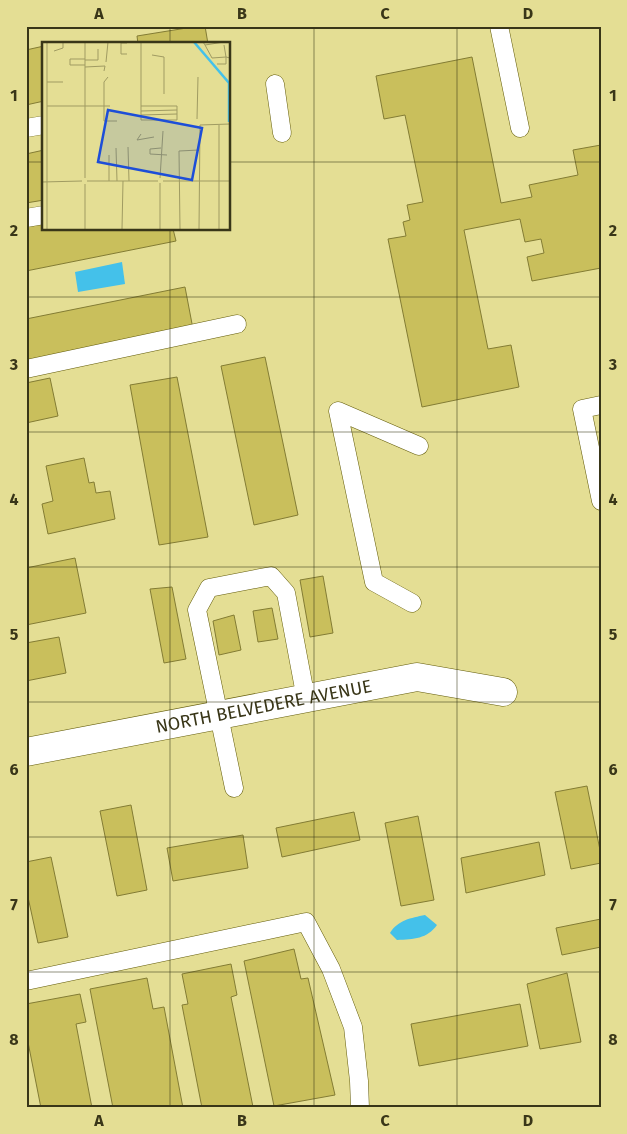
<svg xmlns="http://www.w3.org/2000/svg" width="627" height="1134" viewBox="0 0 627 1134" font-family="'Fira Sans',sans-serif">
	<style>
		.water { fill: #44c1ea }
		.building { fill: #c9bf5c; stroke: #837c34 }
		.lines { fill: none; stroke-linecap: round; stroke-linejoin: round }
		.service-casing { stroke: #635c0a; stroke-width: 19 }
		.minor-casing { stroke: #635c0a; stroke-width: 29 }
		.service { stroke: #fff; stroke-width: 18 }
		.minor { stroke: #fff; stroke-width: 28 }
		.grid { fill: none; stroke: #393618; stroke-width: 1; stroke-opacity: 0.55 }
		.labels { text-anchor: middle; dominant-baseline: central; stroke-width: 5; stroke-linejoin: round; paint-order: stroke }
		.street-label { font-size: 18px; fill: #393618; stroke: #e4de94 }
		.inset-river { fill: none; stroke: #44c1ea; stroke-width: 2.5 }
		.inset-road { fill: none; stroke: #a09b62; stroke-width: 1 }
		.view { fill: #1d4ed8; fill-opacity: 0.15; stroke: #1d4ed8; stroke-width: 2.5 }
		.inset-edge { fill: none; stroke: #393618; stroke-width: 2.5 }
		.neatline { fill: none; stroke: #393618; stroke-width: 2 }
		.grid-label { font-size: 16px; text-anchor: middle; font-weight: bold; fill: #393618 }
	</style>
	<rect width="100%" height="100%" fill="#e4de94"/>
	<g class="water">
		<path d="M 122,262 L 125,284 L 78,292 L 75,272 Z"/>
		<path d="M 425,915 L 437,925 C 427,939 414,939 397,940 L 390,933 C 398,920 411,918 425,915 Z"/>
	</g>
	<g class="building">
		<path d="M 199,26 L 205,26 L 208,44 L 138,44 L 137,36 Z"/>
		<path d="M 44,46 L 44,101 L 26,105 L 26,50 Z"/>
		<path d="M 472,57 L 501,203 L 532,197 L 529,185 L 578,175 L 573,150 L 601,145 L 601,268 L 532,281 L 527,257 L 544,253 L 541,239 L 525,242 L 520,219 L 464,230 L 488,349 L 511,345 L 519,387 L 422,407 L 388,239 L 406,236 L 403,222 L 410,220 L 407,205 L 423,202 L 405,115 L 384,119 L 376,76 Z"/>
		<path d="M 44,150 L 44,200 L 26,203 L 26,154 Z"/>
		<path d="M 44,224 L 44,229 L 173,229 L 176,241 L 26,271 L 26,227 Z"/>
		<path d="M 185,287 L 193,329 L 26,362 L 26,319 Z"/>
		<path d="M 265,357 L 298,515 L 254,525 L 221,366 Z"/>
		<path d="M 177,377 L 208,537 L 159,545 L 130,385 Z"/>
		<path d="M 50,378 L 58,416 L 26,423 L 26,383 Z"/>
		<path d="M 84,458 L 89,483 L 94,482 L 96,493 L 110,491 L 115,519 L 48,534 L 42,504 L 53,501 L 46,466 Z"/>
		<path d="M 75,558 L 86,613 L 26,625 L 26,568 Z"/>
		<path d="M 323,576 L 333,633 L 310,637 L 300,580 Z"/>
		<path d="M 172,587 L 186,659 L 164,663 L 150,589 Z"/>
		<path d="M 272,608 L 278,639 L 258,642 L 253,611 Z"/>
		<path d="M 234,615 L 241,650 L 219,655 L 213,621 Z"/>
		<path d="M 59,637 L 66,673 L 26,681 L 26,643 Z"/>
		<path d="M 587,786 L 601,855 L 601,863 L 571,869 L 555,792 Z"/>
		<path d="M 131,805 L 147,890 L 117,896 L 100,811 Z"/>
		<path d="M 354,812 L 360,840 L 282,857 L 276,828 Z"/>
		<path d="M 418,816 L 434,900 L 401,906 L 385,823 Z"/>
		<path d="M 243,835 L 248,868 L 173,881 L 167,848 Z"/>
		<path d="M 539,842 L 545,875 L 466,893 L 461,858 Z"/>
		<path d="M 51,857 L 68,937 L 38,943 L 26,888 L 26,862 Z"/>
		<path d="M 601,919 L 601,947 L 562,955 L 556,928 Z"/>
		<path d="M 294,949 L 301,979 L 308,978 L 335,1095 L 274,1106 L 244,961 Z"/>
		<path d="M 231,964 L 237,995 L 231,997 L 253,1107 L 202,1108 L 182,1005 L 188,1004 L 182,974 Z"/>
		<path d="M 567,973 L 581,1042 L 540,1049 L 527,984 Z"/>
		<path d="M 147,978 L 153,1009 L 164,1007 L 183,1108 L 113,1108 L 90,989 Z"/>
		<path d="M 80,994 L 86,1022 L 76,1024 L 92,1108 L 41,1108 L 26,1032 L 26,1004 Z"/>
		<path d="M 520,1004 L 528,1046 L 419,1066 L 411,1024 Z"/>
	</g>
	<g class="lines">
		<defs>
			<g id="service">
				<path d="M 499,26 L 520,128"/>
				<path d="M 275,84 L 282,133"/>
				<path d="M 26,128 L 44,125"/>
				<path d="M 26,218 L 44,215"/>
				<path d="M 26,369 L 237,324"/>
				<path d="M 601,405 L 582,409 L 601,501"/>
				<path d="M 412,603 L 374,582 L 338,411 L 419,446"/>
				<path d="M 234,788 L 197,610 L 209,588 L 271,576 L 286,593 L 306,699"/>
				<path d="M 26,981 L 306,922 L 331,969 L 353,1027 L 359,1081 L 360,1108"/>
			</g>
			<g id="minor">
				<path id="s1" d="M 26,752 L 417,677 L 503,692"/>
			</g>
		</defs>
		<use href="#service" class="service-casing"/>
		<use href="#minor" class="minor-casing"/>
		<use href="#service" class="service"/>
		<use href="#minor" class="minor"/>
	</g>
	<path class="grid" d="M 170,26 L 170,44M 314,26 L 314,1108M 457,26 L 457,1108M 26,162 L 44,162M 229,162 L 601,162M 170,229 L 170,1108M 26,297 L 601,297M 26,432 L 601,432M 26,567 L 601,567M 26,702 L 601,702M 26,837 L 601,837M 26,972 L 601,972"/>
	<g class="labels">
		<g class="street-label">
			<text stroke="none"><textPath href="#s1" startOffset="242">NORTH BELVEDERE AVENUE</textPath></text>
		</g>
	</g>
	<g transform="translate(42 42)">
		<rect width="188" height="188" fill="#e4de94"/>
		<path class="inset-river" d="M 152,0 L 187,41 L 187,80"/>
		<path class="inset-road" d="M 5,0 L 5,187M 161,0 L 163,3 L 182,0M 85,1 L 79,1 L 79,12 L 85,12M 163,3 L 170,16 L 184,15 L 184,22 L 175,22M 182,3 L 184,15 L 188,16M 12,9 L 21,6 L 21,0M 110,13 L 122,15 L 122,52M 43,17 L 28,17 L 28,23 L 43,23M 43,18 L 56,18 L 56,7M 64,20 L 66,0M 43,25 L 63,24 L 62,29M 66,35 L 62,40 L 62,79 L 75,79M 5,40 L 21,40M 5,64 L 68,64M 99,64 L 135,64 L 135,78 L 99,78 L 99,0M 99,69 L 135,68M 99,73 L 135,72M 155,77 L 156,35M 177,83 L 177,187M 99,92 L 95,98 L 112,95M 86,105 L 87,139M 74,106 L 75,139M 119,106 L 108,107 L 108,112 L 125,113M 67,113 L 67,139M 43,136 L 43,0M 118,136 L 121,89M 45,139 L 116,139M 121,139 L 188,139M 0,140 L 40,139M 118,141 L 118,187M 43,187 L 43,142M 80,187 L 81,139M 138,187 L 137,109 L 157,108M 157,187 L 158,83 L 188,82"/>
		<path class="view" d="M 66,68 L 160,86 L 150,138 L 56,120 Z"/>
		<rect width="188" height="188" class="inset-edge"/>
	</g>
	<rect width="627" height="1134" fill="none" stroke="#e4de94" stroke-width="55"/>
	<rect x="28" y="28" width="572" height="1078" class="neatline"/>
	<g class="grid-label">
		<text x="99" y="19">A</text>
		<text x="242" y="19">B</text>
		<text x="385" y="19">C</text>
		<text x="528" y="19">D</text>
		<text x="14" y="101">1</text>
		<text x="613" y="101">1</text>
		<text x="14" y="236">2</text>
		<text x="613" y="236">2</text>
		<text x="14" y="370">3</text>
		<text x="613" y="370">3</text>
		<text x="14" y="505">4</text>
		<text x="613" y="505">4</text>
		<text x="14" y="640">5</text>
		<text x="613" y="640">5</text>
		<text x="14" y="775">6</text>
		<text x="613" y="775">6</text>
		<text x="14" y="910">7</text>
		<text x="613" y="910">7</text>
		<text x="14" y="1045">8</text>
		<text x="613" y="1045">8</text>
		<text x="99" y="1126">A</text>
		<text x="242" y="1126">B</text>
		<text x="385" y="1126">C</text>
		<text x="528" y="1126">D</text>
	</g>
</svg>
